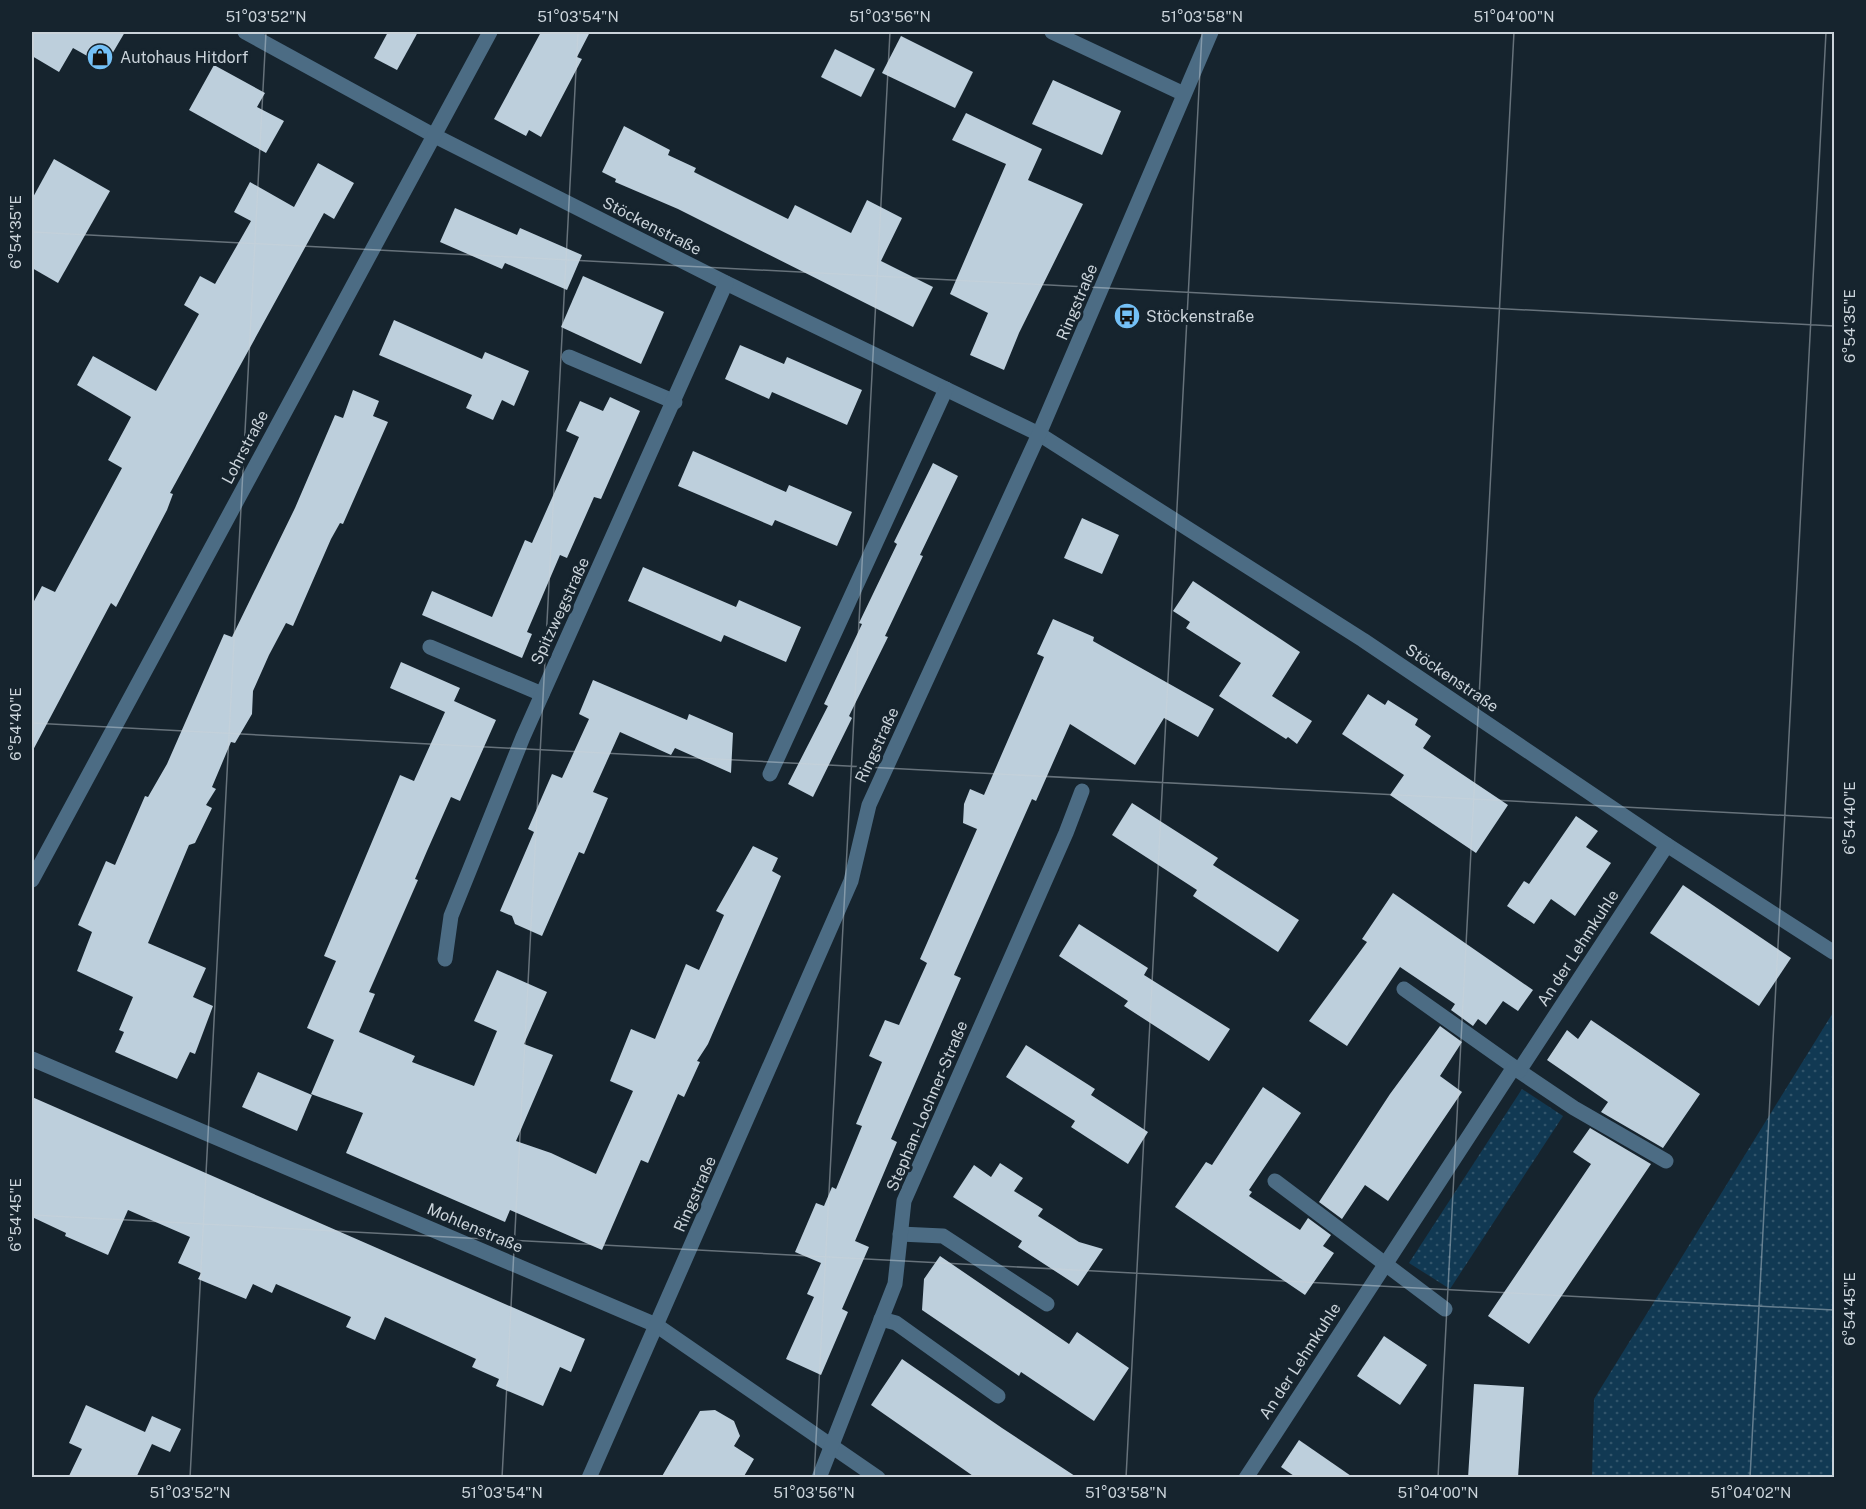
<svg xmlns="http://www.w3.org/2000/svg" width="1866" height="1509" viewBox="0 0 1866 1509" font-family="'Public Sans',sans-serif">
	<style>
		.grass { fill: url(#grass-dots) }
		.building { fill: #bdcfdc }
		.lines { fill: none; stroke-linecap: round; stroke-linejoin: round }
		.minor { stroke: #4c6c84; stroke-width: 15 }
		.ticks { fill: none; stroke: #cad3da; stroke-width: 1.5; stroke-opacity: 0.45 }
		.labels { text-anchor: middle; dominant-baseline: central; stroke-width: 6; stroke-linejoin: round; paint-order: stroke }
		.poi-label { font-size: 16px; fill: #cad3da; stroke: #16242e; text-anchor: start }
		.street-label { font-size: 16px; fill: #cad3da; stroke: #16242e }
		.neatline { fill: none; stroke: #cad3da; stroke-width: 2 }
		.ticks-label { font-size: 15px; text-anchor: middle; fill: #cad3da }
	</style>
	<defs>
		<pattern id="grass-dots" width="8" height="8" patternUnits="userSpaceOnUse" patternTransform="scale(1.5)"><rect width="8" height="8" fill="#113953"/><path d="M2 2h.1M6 6h.1" fill="none" stroke="#32556b" stroke-width="1.8" stroke-linecap="round"/></pattern>
	</defs>
	<rect width="100%" height="100%" fill="#16242e"/>
	<g class="grass">
		<path d="M 1834,1011 L 1834,1477 L 1592,1477 L 1594,1399 Z"/>
		<path d="M 1522,1089 L 1563,1116 L 1450,1289 L 1409,1263 Z"/>
	</g>
	<g class="building">
		<path d="M 32,32 L 125,32 L 105,66 L 73,48 L 59,72 L 32,56 Z"/>
		<path d="M 388,32 L 418,32 L 397,70 L 374,58 Z"/>
		<path d="M 541,32 L 590,32 L 577,57 L 582,59 L 541,137 L 529,130 L 526,136 L 494,119 Z"/>
		<path d="M 901,36 L 973,72 L 955,108 L 882,73 Z"/>
		<path d="M 835,49 L 875,69 L 861,97 L 821,77 Z"/>
		<path d="M 214,65 L 265,93 L 257,107 L 284,121 L 266,153 L 189,110 Z"/>
		<path d="M 1053,80 L 1121,111 L 1102,155 L 1032,124 Z"/>
		<path d="M 966,113 L 1042,149 L 1028,180 L 1083,204 L 1019,333 L 1004,370 L 970,355 L 988,313 L 950,294 L 1006,164 L 952,140 Z"/>
		<path d="M 624,126 L 670,150 L 668,155 L 696,168 L 694,172 L 788,219 L 795,205 L 851,233 L 867,200 L 902,218 L 881,261 L 933,287 L 913,327 L 678,209 L 615,182 L 616,179 L 602,172 Z"/>
		<path d="M 54,159 L 110,191 L 58,283 L 32,268 L 32,199 Z"/>
		<path d="M 318,163 L 354,183 L 334,219 L 324,213 L 170,493 L 173,494 L 167,510 L 116,607 L 111,603 L 32,752 L 32,605 L 42,586 L 55,592 L 122,468 L 108,460 L 131,417 L 77,385 L 93,356 L 156,391 L 199,314 L 184,305 L 200,276 L 215,284 L 251,221 L 234,212 L 250,182 L 294,207 Z"/>
		<path d="M 455,208 L 517,235 L 520,228 L 582,255 L 567,290 L 505,263 L 502,269 L 440,242 Z"/>
		<path d="M 583,276 L 664,312 L 641,364 L 561,327 Z"/>
		<path d="M 394,320 L 482,359 L 485,352 L 529,371 L 514,406 L 502,400 L 493,420 L 466,408 L 472,395 L 379,355 Z"/>
		<path d="M 740,345 L 784,364 L 787,357 L 862,390 L 847,425 L 772,392 L 769,399 L 725,379 Z"/>
		<path d="M 353,390 L 379,401 L 373,416 L 388,422 L 343,524 L 340,523 L 331,539 L 293,626 L 286,623 L 269,655 L 253,691 L 252,714 L 235,743 L 231,742 L 212,787 L 216,789 L 206,805 L 212,808 L 195,843 L 189,845 L 148,943 L 206,968 L 193,997 L 213,1006 L 195,1054 L 190,1052 L 177,1079 L 115,1052 L 124,1032 L 119,1030 L 133,997 L 77,971 L 92,932 L 78,925 L 106,861 L 115,865 L 145,796 L 148,797 L 167,764 L 224,634 L 232,637 L 295,508 L 335,415 L 343,418 Z"/>
		<path d="M 610,397 L 640,411 L 601,499 L 594,497 L 567,558 L 560,555 L 527,632 L 532,634 L 522,658 L 422,615 L 432,591 L 492,617 L 525,540 L 532,543 L 579,437 L 566,431 L 580,401 L 603,411 Z"/>
		<path d="M 693,451 L 786,492 L 789,485 L 852,512 L 837,546 L 775,520 L 772,526 L 678,486 Z"/>
		<path d="M 933,463 L 958,476 L 920,555 L 923,556 L 885,636 L 888,637 L 849,716 L 852,718 L 813,797 L 788,784 L 828,706 L 824,704 L 862,624 L 859,623 L 897,544 L 894,542 Z"/>
		<path d="M 1082,518 L 1119,535 L 1102,574 L 1064,558 Z"/>
		<path d="M 643,567 L 736,607 L 739,600 L 801,627 L 786,662 L 724,635 L 721,642 L 628,601 Z"/>
		<path d="M 1193,581 L 1300,652 L 1272,696 L 1312,721 L 1297,744 L 1288,737 L 1286,739 L 1219,696 L 1241,663 L 1186,628 L 1190,622 L 1173,611 Z"/>
		<path d="M 1053,619 L 1094,637 L 1093,641 L 1214,709 L 1198,737 L 1164,718 L 1135,765 L 1070,724 L 1036,801 L 1032,799 L 954,975 L 961,978 L 891,1139 L 897,1142 L 855,1241 L 869,1247 L 842,1309 L 848,1312 L 821,1375 L 786,1359 L 814,1297 L 807,1294 L 821,1263 L 795,1252 L 816,1203 L 824,1206 L 832,1187 L 836,1189 L 862,1126 L 856,1124 L 882,1062 L 869,1056 L 885,1020 L 899,1025 L 927,963 L 920,959 L 977,829 L 963,823 L 964,804 L 970,789 L 984,795 L 1044,657 L 1037,654 Z"/>
		<path d="M 401,662 L 460,688 L 454,701 L 496,720 L 460,801 L 451,797 L 427,851 L 415,879 L 418,880 L 369,992 L 375,994 L 359,1032 L 415,1056 L 412,1062 L 474,1086 L 497,1031 L 474,1021 L 497,970 L 547,992 L 524,1044 L 553,1055 L 516,1141 L 551,1153 L 596,1174 L 633,1091 L 610,1081 L 631,1029 L 655,1039 L 686,964 L 699,970 L 724,915 L 716,911 L 753,846 L 778,858 L 772,871 L 781,876 L 708,1044 L 697,1061 L 700,1062 L 684,1097 L 678,1094 L 648,1163 L 641,1160 L 602,1250 L 510,1210 L 505,1222 L 346,1153 L 363,1113 L 311,1094 L 334,1040 L 307,1028 L 336,961 L 324,956 L 400,775 L 414,781 L 445,712 L 390,688 Z"/>
		<path d="M 593,680 L 687,720 L 689,714 L 733,733 L 731,773 L 675,748 L 671,755 L 620,732 L 593,792 L 608,798 L 584,854 L 579,852 L 542,936 L 515,924 L 512,916 L 500,911 L 534,832 L 528,829 L 552,774 L 562,778 L 589,719 L 579,714 Z"/>
		<path d="M 1368,694 L 1385,705 L 1388,700 L 1418,719 L 1415,725 L 1431,736 L 1423,748 L 1508,805 L 1476,853 L 1390,795 L 1404,775 L 1342,734 Z"/>
		<path d="M 1132,803 L 1218,858 L 1213,865 L 1299,920 L 1278,952 L 1193,896 L 1197,890 L 1112,835 Z"/>
		<path d="M 1576,816 L 1598,831 L 1586,847 L 1611,863 L 1575,916 L 1551,899 L 1534,924 L 1507,906 L 1524,881 L 1529,884 Z"/>
		<path d="M 1683,885 L 1791,958 L 1759,1006 L 1650,933 Z"/>
		<path d="M 1393,893 L 1533,990 L 1518,1011 L 1503,1001 L 1486,1025 L 1478,1019 L 1473,1026 L 1451,1010 L 1455,1004 L 1400,967 L 1347,1046 L 1309,1021 L 1367,942 L 1362,939 Z"/>
		<path d="M 1079,924 L 1148,968 L 1144,975 L 1230,1029 L 1209,1061 L 1124,1006 L 1128,1001 L 1059,956 Z"/>
		<path d="M 1591,1020 L 1700,1094 L 1663,1148 L 1601,1112 L 1608,1102 L 1547,1060 L 1567,1030 L 1578,1039 Z"/>
		<path d="M 1440,1026 L 1462,1042 L 1440,1076 L 1462,1092 L 1388,1201 L 1365,1185 L 1342,1219 L 1319,1202 L 1390,1094 Z"/>
		<path d="M 1026,1045 L 1095,1089 L 1091,1095 L 1148,1132 L 1128,1164 L 1071,1127 L 1075,1121 L 1006,1077 Z"/>
		<path d="M 258,1072 L 312,1095 L 297,1131 L 242,1107 Z"/>
		<path d="M 1263,1087 L 1301,1113 L 1249,1190 L 1252,1192 L 1249,1196 L 1300,1230 L 1308,1218 L 1331,1235 L 1323,1246 L 1334,1253 L 1305,1295 L 1175,1207 L 1206,1162 L 1212,1165 Z"/>
		<path d="M 32,1097 L 585,1339 L 571,1372 L 560,1367 L 543,1406 L 496,1386 L 499,1379 L 472,1367 L 476,1359 L 385,1317 L 375,1340 L 346,1327 L 351,1317 L 276,1284 L 272,1293 L 253,1284 L 246,1299 L 198,1279 L 201,1273 L 178,1263 L 190,1237 L 128,1210 L 108,1255 L 65,1236 L 66,1233 L 32,1217 Z"/>
		<path d="M 1590,1128 L 1651,1164 L 1529,1344 L 1488,1316 L 1591,1164 L 1573,1152 Z"/>
		<path d="M 1000,1163 L 1023,1178 L 1014,1191 L 1043,1209 L 1038,1216 L 1079,1242 L 1103,1249 L 1078,1286 L 1018,1247 L 1022,1241 L 953,1197 L 974,1165 L 991,1177 Z"/>
		<path d="M 940,1256 L 1069,1344 L 1077,1332 L 1129,1368 L 1094,1421 L 1021,1372 L 1019,1376 L 922,1310 L 924,1279 Z"/>
		<path d="M 1384,1336 L 1427,1365 L 1400,1405 L 1357,1376 Z"/>
		<path d="M 902,1359 L 1002,1428 L 1078,1478 L 976,1478 L 871,1405 Z"/>
		<path d="M 1474,1384 L 1524,1387 L 1518,1478 L 1468,1478 Z"/>
		<path d="M 86,1405 L 145,1432 L 152,1416 L 181,1429 L 170,1452 L 152,1444 L 136,1478 L 68,1478 L 82,1449 L 69,1443 Z"/>
		<path d="M 715,1410 L 734,1421 L 740,1436 L 734,1446 L 754,1459 L 743,1478 L 661,1478 L 700,1411 Z"/>
		<path d="M 1299,1440 L 1354,1478 L 1297,1478 L 1281,1467 Z"/>
	</g>
	<g class="lines">
		<g class="minor">
			<path d="M 245,32 L 433,135 L 726,283 L 1039,434 L 1363,640 L 1667,845 L 1833,952"/>
			<path d="M 1052,32 L 1184,94"/>
			<path d="M 569,357 L 675,402"/>
			<path d="M 430,647 L 542,694"/>
			<path d="M 770,774 L 946,389"/>
			<path d="M 32,880 L 490,32"/>
			<path d="M 445,959 L 451,916 L 523,737 L 726,283"/>
			<path d="M 1404,989 L 1514,1067"/>
			<path d="M 32,1059 L 656,1325 L 878,1478"/>
			<path d="M 1519,1071 L 1574,1108 L 1666,1161"/>
			<path d="M 1275,1181 L 1445,1309"/>
			<path d="M 900,1234 L 943,1236 L 1047,1304"/>
			<path d="M 881,1319 L 896,1323 L 998,1396"/>
			<path d="M 589,1478 L 851,881 L 869,805 L 1039,434 L 1211,32"/>
			<path d="M 819,1478 L 895,1284 L 904,1201 L 1066,833 L 1082,791"/>
			<path d="M 1246,1478 L 1514,1067 L 1519,1071 L 1667,845"/>
		</g>
	</g>
	<path class="ticks" d="M 32,232 L 1834,326M 32,723 L 1834,818M 32,1215 L 1834,1310M 190,1478 L 266,32M 502,1478 L 578,32M 814,1478 L 890,32M 1126,1478 L 1202,32M 1438,1478 L 1514,32M 1750,1478 L 1826,32"/>
	<defs>
		<symbol id="shop-disc" viewBox="-11 -11 22 22"><circle r="9.5" fill="#74c0f6" stroke="#16242e"/><path d="M-5-2.5h2.3a2.7 3.5 0 0 1 5.4 0H5L5.5 6h-11ZM-1.5-2.5h3a1.5 2.3 0 0 0-3 0Z" fill="#111"/></symbol>
		<symbol id="bus-disc" viewBox="-11 -11 22 22"><circle r="9.5" fill="#74c0f6" stroke="#16242e"/><path d="M-5-6H5V4H4V6H2V4H-2V6H-4V4H-5ZM-3.5-4V0h7V-4ZM-3.5 1.2v1.5H-2V1.2ZM2 1.2v1.5H3.5V1.2Z" fill="#111"/></symbol>
	</defs>
	<g fill-rule="evenodd">
		<use href="#shop-disc" x="85" y="42" width="30" height="30"/>
		<use href="#bus-disc" x="1112" y="301" width="30" height="30"/>
	</g>
	<g class="labels">
		<g class="poi-label">
			<text x="120" y="57">Autohaus Hitdorf</text>
			<text x="1146" y="316">Stöckenstraße</text>
		</g>
		<g class="street-label">
			<text transform="translate(652 226) rotate(27)">Stöckenstraße</text>
			<text transform="translate(1077 302) rotate(-67)">Ringstraße</text>
			<text transform="translate(245 447) rotate(-62)">Lohrstraße</text>
			<text transform="translate(560 611) rotate(-65)">Spitzwegstraße</text>
			<text transform="translate(1452 678) rotate(34)">Stöckenstraße</text>
			<text transform="translate(877 745) rotate(-65)">Ringstraße</text>
			<text transform="translate(1578 948) rotate(-57)">An der Lehmkuhle</text>
			<text transform="translate(927 1106) rotate(-67)">Stephan-Lochner-Straße</text>
			<text transform="translate(695 1194) rotate(-66)">Ringstraße</text>
			<text transform="translate(475 1228) rotate(23)">Mohlenstraße</text>
			<text transform="translate(1300 1361) rotate(-57)">An der Lehmkuhle</text>
		</g>
	</g>
	<rect width="1866" height="1509" fill="none" stroke="#16242e" stroke-width="66"/>
	<rect x="33" y="33" width="1800" height="1443" class="neatline"/>
	<g class="ticks-label">
		<text x="266" y="22">51°03'52"N</text>
		<text x="578" y="22">51°03'54"N</text>
		<text x="890" y="22">51°03'56"N</text>
		<text x="1202" y="22">51°03'58"N</text>
		<text x="1514" y="22">51°04'00"N</text>
		<text transform="translate(16 232) rotate(-90)" y="5">6°54'35"E</text>
		<text transform="translate(1850 326) rotate(-90)" y="5">6°54'35"E</text>
		<text transform="translate(16 724) rotate(-90)" y="5">6°54'40"E</text>
		<text transform="translate(1850 818) rotate(-90)" y="5">6°54'40"E</text>
		<text transform="translate(16 1215) rotate(-90)" y="5">6°54'45"E</text>
		<text transform="translate(1850 1309) rotate(-90)" y="5">6°54'45"E</text>
		<text x="190" y="1498">51°03'52"N</text>
		<text x="502" y="1498">51°03'54"N</text>
		<text x="814" y="1498">51°03'56"N</text>
		<text x="1126" y="1498">51°03'58"N</text>
		<text x="1438" y="1498">51°04'00"N</text>
		<text x="1751" y="1498">51°04'02"N</text>
	</g>
</svg>
